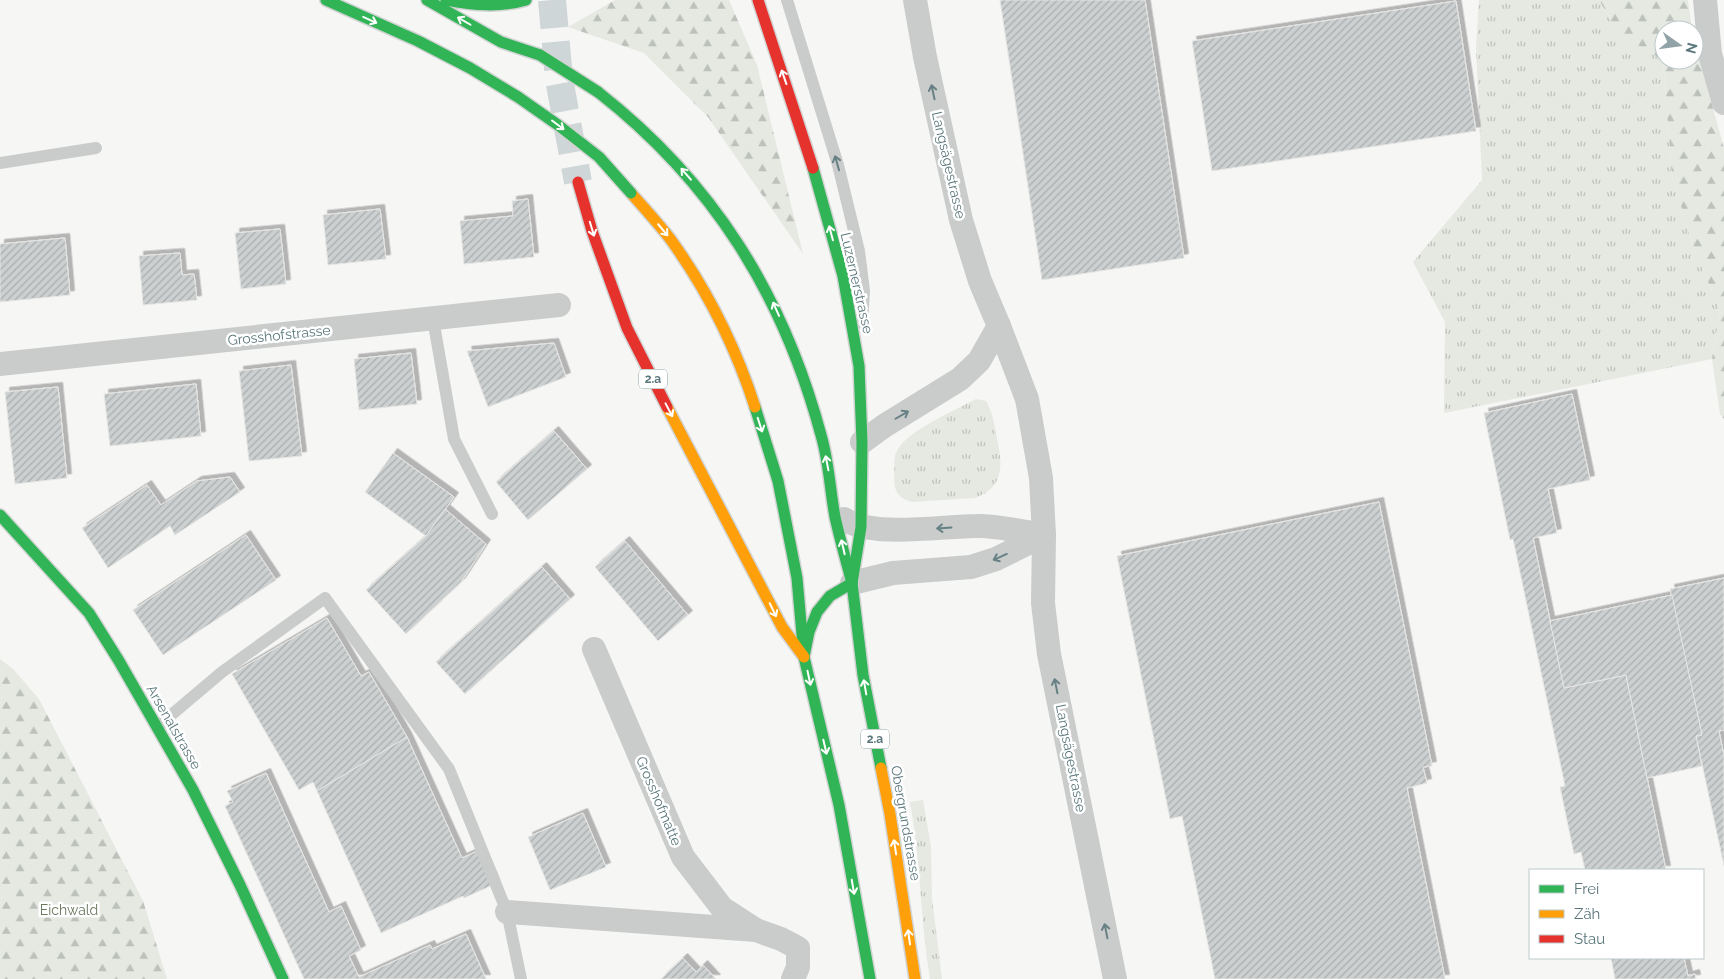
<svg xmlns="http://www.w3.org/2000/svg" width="1724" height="979" viewBox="0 0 1724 979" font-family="Raleway,sans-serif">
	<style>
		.grass { fill: url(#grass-tufts) }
		.forest { fill: url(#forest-firs) }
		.building { fill: url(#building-hatch); stroke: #e6e6e4; filter: url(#shadow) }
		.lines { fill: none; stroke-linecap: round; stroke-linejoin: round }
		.primary-tunnel { stroke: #cfd6d7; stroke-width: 28; stroke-dasharray: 28 14; stroke-linecap: butt }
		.fast-casing { stroke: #d2d4d4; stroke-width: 14 }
		.slow-casing { stroke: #d2d4d4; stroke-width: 14 }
		.jam-casing { stroke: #d2d4d4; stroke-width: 14 }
		.lane { stroke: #cacccc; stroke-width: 12 }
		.street { stroke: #cacccc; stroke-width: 24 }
		.fast { stroke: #30b455; stroke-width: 11 }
		.slow { stroke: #ff9f0a; stroke-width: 11 }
		.jam { stroke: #e5322d; stroke-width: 11 }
		.fast-bridge-casing { stroke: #d2d3d3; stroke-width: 14; stroke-linecap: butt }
		.fast-bridge { stroke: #30b455; stroke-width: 11 }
		.oneway { stroke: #fff }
		.oneway2 { stroke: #668084 }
		.labels { text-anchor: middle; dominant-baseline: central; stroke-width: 5; stroke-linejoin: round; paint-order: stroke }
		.shield { fill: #fff; stroke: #8ca0a3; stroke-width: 1 }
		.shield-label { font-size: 12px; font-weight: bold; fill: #5b777c }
		.street-label { font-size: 14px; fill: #5b777c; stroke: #fff }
		.park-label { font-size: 14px; fill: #6b795f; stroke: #fff }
	</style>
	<defs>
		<pattern id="grass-tufts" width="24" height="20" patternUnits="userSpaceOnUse" patternTransform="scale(1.25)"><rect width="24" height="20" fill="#e6e8e2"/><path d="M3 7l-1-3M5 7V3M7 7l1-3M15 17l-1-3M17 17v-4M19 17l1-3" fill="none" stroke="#bdc1bc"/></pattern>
		<pattern id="forest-firs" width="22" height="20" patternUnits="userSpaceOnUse" patternTransform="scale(1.25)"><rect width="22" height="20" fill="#e6e8e2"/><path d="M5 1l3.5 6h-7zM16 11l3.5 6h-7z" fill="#bdc1bc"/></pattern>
		<pattern id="building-hatch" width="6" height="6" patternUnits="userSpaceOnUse" patternTransform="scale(1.25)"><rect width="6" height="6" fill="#cdd0d0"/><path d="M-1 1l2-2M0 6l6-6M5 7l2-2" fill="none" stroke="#a9aeae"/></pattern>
		<filter id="shadow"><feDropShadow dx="4.5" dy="-4.5" stdDeviation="0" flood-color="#0004"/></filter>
	</defs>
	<rect width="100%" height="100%" fill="#f6f6f5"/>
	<g class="grass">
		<path d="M 1479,0 L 1599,0 L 1620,35 L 1663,60 L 1672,176 L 1694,249 L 1720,311 L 1712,359 L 1444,413 L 1445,322 L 1413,262 L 1482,180 L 1476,47 Z"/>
		<path d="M 976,399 L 986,401 C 992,411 994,422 996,434 C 1002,462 1007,486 975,498 L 912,502 C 898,498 894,491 894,477 C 895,470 893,457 897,451 C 905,432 957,409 976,399 Z"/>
		<path d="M 923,800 L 931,847 L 932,898 L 942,979 L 930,979 C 920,920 921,860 910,802 Z"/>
	</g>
	<g class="forest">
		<path d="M 615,0 L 729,0 L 757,65 L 803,254 L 708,117 L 644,53 L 568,27 Z"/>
		<path d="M 1599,0 L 1688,0 L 1692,30 L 1664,30 L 1664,60 L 1694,60 L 1694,39 L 1724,148 L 1724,419 L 1720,414 L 1712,359 L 1720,311 L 1694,249 L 1672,176 L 1663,60 L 1620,35 Z"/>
		<path d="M 0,659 L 13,669 L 39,699 L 143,901 L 167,979 L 0,979 Z"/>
	</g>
	<g class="building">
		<path d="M 1000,0 L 1145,0 L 1184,258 L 1042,280 Z"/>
		<path d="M 1456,1 L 1476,131 L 1212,171 L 1192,41 Z"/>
		<path d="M 528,199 L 534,257 L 464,264 L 460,221 L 513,216 L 512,201 Z"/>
		<path d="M 380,209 L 386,259 L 328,265 L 323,215 Z"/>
		<path d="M 280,229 L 286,284 L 241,289 L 235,233 Z"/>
		<path d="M 65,238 L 70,295 L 0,302 L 0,244 Z"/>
		<path d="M 180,253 L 182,275 L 194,274 L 197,300 L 143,305 L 139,256 Z"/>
		<path d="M 554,343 L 566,377 L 488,407 L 467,351 Z"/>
		<path d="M 411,353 L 417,404 L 359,410 L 354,359 Z"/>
		<path d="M 291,365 L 302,456 L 249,461 L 239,371 Z"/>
		<path d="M 196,384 L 201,436 L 110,446 L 104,394 Z"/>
		<path d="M 58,387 L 67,478 L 15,484 L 5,392 Z"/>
		<path d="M 1572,394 L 1590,480 L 1548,489 L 1557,533 L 1533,538 L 1564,688 L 1626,675 L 1666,870 L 1585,870 L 1581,852 L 1574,854 L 1560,787 L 1565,786 L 1513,539 L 1510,540 L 1484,413 Z"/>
		<path d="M 554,431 L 587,469 L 528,520 L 496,482 Z"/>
		<path d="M 393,453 L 454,497 L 426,536 L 365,492 Z"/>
		<path d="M 230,477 L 240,492 L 175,535 L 170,526 L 108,568 L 82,528 L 147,485 L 161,505 L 197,481 Z"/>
		<path d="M 1379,502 L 1432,766 L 1423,767 L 1427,783 L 1407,788 L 1445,979 L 1215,979 L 1182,816 L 1170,819 L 1117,556 Z"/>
		<path d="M 445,509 L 486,544 L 461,582 L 406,634 L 366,590 L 426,536 Z"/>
		<path d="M 246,535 L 276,580 L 163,655 L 133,610 Z"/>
		<path d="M 625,541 L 688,615 L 658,641 L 595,567 Z"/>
		<path d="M 542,567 L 570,599 L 465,694 L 436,662 Z"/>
		<path d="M 1724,578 L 1724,730 L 1719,731 L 1724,756 L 1724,866 L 1696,736 L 1702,735 L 1670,589 Z"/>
		<path d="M 1672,595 L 1702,735 L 1696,736 L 1702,766 L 1647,778 L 1626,675 L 1564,688 L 1550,621 Z"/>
		<path d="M 327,618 L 361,676 L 369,672 L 407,737 L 317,791 L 313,782 L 299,790 L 232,674 Z"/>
		<path d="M 407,737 L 462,858 L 480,850 L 495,884 L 464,898 L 463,896 L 381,933 L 317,791 Z"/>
		<path d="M 266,773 L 329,912 L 341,906 L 361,950 L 349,956 L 359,977 L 430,945 L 432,949 L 466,934 L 486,979 L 304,979 L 225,806 L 233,802 L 227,791 Z"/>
		<path d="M 583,813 L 606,867 L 550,890 L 528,837 Z"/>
		<path d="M 683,958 L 696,972 L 703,965 L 716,979 L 661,979 Z"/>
		<path d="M 1611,958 L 1684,958 L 1688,976 L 1695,974 L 1696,979 L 1615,979 Z"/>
	</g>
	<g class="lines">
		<path class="primary-tunnel" d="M 552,0 L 559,79 L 578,182"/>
		<defs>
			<g id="fast">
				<path d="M 326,0 L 418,41 L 470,68 L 518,97"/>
				<path d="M 427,0 L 501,42 L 540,55"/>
				<path d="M 446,0 C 473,5 499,8 526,0"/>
				<path d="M 598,92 C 713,182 783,294 821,435 C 829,462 830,490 835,517 C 840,539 846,561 852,583"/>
				<path d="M 813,168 L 843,276 L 859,366 L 862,442 L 861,527 L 852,583 L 863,675 L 881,768"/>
				<path d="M 755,407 L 778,481 L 797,578 L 804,657"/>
				<path d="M 0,515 L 89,613 L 119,661 L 193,790 L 240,885 L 283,979"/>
				<path d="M 852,583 L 830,596 L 817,612 L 809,632 L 804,657 L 839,805 L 870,979"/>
			</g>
			<g id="slow">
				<path d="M 631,193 C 644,208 659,224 671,240 C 707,290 736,348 755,407"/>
				<path d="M 667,407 L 782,627 L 804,657"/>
				<path d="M 881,768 L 890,814 L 915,979"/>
			</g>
			<g id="jam">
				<path d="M 758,0 L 813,168"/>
				<path d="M 578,182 L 592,231 L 627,328 L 667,407"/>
			</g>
		</defs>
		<use href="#fast" class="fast-casing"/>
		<use href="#slow" class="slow-casing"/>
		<use href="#jam" class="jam-casing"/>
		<g class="lane">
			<path d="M 787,0 L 838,165 L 859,251 L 864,291 L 862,323"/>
			<path d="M 0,163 L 96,148"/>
			<path d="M 433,319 L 454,439 L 492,514"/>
			<path d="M 157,727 L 222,672 L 325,598 L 449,769 L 507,912 L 521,979"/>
		</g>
		<g class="street">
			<path d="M 915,0 L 925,57 L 961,220 L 980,281 L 999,326 L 1027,399 L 1041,478 L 1044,535 L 1043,603 L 1049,654 L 1115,979"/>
			<path d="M 1705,0 L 1710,54 L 1724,103"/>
			<path d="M 0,364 L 559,305"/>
			<path d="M 862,442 L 884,426 L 960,379 L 979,361 L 999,326"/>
			<path d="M 844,519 C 872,538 942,526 976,526 C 995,525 1024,532 1044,535"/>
			<path d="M 852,583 L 893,573 L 971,567 L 996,559 L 1044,535"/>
			<path d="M 594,649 L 683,857 L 722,908 L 756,930"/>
			<path d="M 507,912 L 756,930 L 781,939 L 798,948 L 798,967 L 793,979"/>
		</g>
		<use href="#fast" class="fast"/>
		<use href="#slow" class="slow"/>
		<use href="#jam" class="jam"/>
		<defs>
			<g id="fast-bridge">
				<path d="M 540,55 L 598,92"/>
				<path d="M 518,97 L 558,125 L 599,157 L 631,193"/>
			</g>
		</defs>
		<use href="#fast-bridge" class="fast-bridge-casing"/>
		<use href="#fast-bridge" class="fast-bridge"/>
	</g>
	<defs><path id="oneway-shaft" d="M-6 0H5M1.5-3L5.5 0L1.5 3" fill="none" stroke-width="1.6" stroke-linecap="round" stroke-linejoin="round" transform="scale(1.25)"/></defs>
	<g class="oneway">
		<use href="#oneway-shaft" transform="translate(370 20) rotate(24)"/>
		<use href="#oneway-shaft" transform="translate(464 21) rotate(-150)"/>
		<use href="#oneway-shaft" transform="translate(784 77) rotate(-109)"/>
		<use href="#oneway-shaft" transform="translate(558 125) rotate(37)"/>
		<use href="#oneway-shaft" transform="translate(686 174) rotate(-131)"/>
		<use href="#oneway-shaft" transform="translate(592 229) rotate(73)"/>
		<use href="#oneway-shaft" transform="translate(663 230) rotate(50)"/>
		<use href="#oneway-shaft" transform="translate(831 233) rotate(-105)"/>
		<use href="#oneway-shaft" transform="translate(776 309) rotate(-114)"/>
		<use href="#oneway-shaft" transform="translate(669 410) rotate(62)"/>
		<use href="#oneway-shaft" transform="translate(760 425) rotate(72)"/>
		<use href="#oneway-shaft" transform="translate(827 463) rotate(-101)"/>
		<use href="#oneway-shaft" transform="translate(843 547) rotate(-103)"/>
		<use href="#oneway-shaft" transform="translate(773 610) rotate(64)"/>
		<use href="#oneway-shaft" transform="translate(809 678) rotate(78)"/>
		<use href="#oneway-shaft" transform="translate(865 687) rotate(-100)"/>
		<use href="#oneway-shaft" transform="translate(825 747) rotate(77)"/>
		<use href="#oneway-shaft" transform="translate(895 847) rotate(-99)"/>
		<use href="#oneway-shaft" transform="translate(853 887) rotate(80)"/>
		<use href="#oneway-shaft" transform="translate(909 937) rotate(-98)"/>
	</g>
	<g class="oneway2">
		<use href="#oneway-shaft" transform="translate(933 92) rotate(-102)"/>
		<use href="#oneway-shaft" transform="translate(837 163) rotate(-106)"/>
		<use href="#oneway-shaft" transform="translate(902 415) rotate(-30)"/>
		<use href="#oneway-shaft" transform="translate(944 528) rotate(176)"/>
		<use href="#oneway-shaft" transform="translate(1000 557) rotate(156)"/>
		<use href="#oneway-shaft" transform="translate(1056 686) rotate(-101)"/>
		<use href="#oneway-shaft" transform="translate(1106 931) rotate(-101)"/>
	</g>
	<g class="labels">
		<g class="shield">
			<rect x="639" y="369.5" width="28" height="19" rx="4"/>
			<rect x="861" y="729.5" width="28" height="19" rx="4"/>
		</g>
		<g class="shield-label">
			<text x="653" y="379">2.a</text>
			<text x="875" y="739">2.a</text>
		</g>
		<g class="street-label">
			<text transform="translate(949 165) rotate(77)">Langsägestrasse</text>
			<text transform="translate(857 283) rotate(77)">Luzernerstrasse</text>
			<text transform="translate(279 335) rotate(-6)">Grosshofstrasse</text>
			<text transform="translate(174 727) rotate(60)">Arsenalstrasse</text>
			<text transform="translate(1071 758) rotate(79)">Langsägestrasse</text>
			<text transform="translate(659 801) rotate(67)">Grosshofmatte</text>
			<text transform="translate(906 823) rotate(80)">Obergrundstrasse</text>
		</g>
		<g class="park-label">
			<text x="69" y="910">Eichwald</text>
		</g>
	</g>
	<rect x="1529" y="869" width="175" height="90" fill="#ffffff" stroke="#bdc9cb"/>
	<rect x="1539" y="885" width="25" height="8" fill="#30b455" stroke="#bdc9cb"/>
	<text x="1574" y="894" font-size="15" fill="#5b777c">Frei</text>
	<rect x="1539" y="910" width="25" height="8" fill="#ff9f0a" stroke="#bdc9cb"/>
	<text x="1574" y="919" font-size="15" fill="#5b777c">Zäh</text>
	<rect x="1539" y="935" width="25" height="8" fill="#e5322d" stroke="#bdc9cb"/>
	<text x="1574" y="944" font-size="15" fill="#5b777c">Stau</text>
	<g transform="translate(1679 45) rotate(104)"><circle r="24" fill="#ffffff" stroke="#bdc9cb"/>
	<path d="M0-4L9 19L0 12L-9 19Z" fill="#91a3a6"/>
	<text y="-8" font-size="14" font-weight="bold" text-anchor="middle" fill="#5b777c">N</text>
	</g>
</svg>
